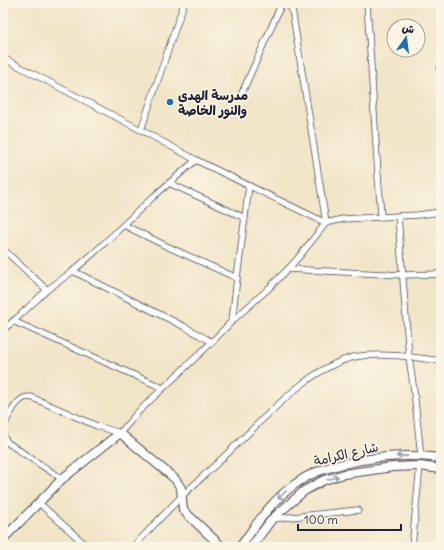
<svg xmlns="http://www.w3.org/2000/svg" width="444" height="550" viewBox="0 0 444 550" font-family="Delius,'Playpen Sans Arabic',sans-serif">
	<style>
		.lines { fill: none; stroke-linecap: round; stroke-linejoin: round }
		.street-casing { stroke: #413f50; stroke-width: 7 }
		.secondary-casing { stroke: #413f50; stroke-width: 10 }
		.street { stroke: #fff; stroke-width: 5.5 }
		.secondary { stroke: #fff; stroke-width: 8 }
		.oneway { stroke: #9c9ca7 }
		.poi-dot { fill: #1f6fb2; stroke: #fcf5e5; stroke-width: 1.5 }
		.labels { text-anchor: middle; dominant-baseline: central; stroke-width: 3.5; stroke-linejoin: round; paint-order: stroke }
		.poi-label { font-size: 13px; font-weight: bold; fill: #22223b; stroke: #fcf5e5; text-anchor: start }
		.street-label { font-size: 13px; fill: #22223b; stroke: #fcf5e5 }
	</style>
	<rect width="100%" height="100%" fill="#fcf5e5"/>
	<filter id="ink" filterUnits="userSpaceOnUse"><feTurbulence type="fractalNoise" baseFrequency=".025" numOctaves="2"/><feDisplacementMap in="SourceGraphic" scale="8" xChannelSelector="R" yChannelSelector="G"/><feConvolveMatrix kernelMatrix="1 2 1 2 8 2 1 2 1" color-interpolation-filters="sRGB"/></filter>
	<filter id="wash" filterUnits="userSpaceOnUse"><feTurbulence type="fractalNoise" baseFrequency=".012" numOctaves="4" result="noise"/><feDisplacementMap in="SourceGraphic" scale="16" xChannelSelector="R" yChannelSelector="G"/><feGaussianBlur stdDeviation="0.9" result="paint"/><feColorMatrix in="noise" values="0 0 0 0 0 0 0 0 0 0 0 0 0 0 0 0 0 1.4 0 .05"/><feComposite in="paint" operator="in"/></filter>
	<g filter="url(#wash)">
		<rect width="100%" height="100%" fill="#f1e5c8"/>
	</g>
	<g filter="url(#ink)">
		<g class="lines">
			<defs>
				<g id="street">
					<path d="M 286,3 L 292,9 L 326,223"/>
					<path d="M 367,3 L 378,175 L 381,216"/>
					<path d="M 3,11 L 7,3"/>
					<path d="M 3,58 L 141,130 L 196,160 L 326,223"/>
					<path d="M 441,65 L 440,68 L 441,74"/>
					<path d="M 242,93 L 282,3"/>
					<path d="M 141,130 L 184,3"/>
					<path d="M 169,183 L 245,218"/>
					<path d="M 398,216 L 409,357 L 414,391 L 421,456"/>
					<path d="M 124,225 L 164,245 L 237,278"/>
					<path d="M 3,249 L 47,290"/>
					<path d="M 288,269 L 402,275 L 441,274"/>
					<path d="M 73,271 L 185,327 L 212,342"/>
					<path d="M 13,321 L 163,388"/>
					<path d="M 232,321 L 237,278 L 249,186"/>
					<path d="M 3,330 L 17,318 L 47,290 L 73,271 L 96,251 L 153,197 L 196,160"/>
					<path d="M 3,431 C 5,421 15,402 24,398 C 27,397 29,397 31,397 L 97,426 L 120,433 L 138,412 L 212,342 L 232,321 L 267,290 L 288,269 L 298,258 L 326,223 L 343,219 L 418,215 L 441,212"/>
					<path d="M 3,432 L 3,436 L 8,443 L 62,479"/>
					<path d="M 39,503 L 88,547"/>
					<path d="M 272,519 L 358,510"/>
					<path d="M 133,547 C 149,530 166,512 183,495 C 201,478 219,462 236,445 C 269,414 309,368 354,357 C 378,352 416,357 441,361"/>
					<path d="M 401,547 L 412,545"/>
					<path d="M 412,547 L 420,466"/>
				</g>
				<g id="secondary">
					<path d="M 3,539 L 62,479 L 120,433 L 175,479 L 181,488 L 183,510 L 186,513 L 222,547"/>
					<path d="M 240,547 C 256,525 271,501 294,485 C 311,472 326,468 347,463 C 378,456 409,454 441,458"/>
					<path d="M 251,547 L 272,519 L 304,491 L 324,480 L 344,474 L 393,467 L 420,466 L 441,469"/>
				</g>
			</defs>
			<use href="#street" class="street-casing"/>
			<use href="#secondary" class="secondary-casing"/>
			<use href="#street" class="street"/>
			<use href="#secondary" class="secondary"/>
		</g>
		<defs><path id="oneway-shaft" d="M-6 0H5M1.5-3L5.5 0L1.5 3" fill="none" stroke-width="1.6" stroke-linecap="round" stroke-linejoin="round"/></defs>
		<g class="oneway">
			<use href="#oneway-shaft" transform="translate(402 456) rotate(-179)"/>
			<use href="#oneway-shaft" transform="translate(333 478) rotate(-17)"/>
			<use href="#oneway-shaft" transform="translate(282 495) rotate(136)"/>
		</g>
	</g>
	<circle class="poi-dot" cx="170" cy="102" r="4"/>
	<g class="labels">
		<g class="poi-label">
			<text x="178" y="95">مدرسة الهدى<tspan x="178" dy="15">والنور الخاصة</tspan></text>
		</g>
		<g class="street-label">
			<text transform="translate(346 454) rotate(-13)">شارع الكرامة</text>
		</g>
	</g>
	<rect width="444" height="550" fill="none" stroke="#fcf5e5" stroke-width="16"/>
	<g transform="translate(406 38) rotate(14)"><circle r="19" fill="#fcf5e5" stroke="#a5a1a1"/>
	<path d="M0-3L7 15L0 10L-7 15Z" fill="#1f6fb2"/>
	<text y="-6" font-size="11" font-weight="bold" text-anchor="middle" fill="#22223b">ش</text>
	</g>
	<path d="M298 524v6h103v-6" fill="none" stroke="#22223b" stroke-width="2"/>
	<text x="304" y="524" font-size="12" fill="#22223b" stroke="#fcf5e5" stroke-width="3" paint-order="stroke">100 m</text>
</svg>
